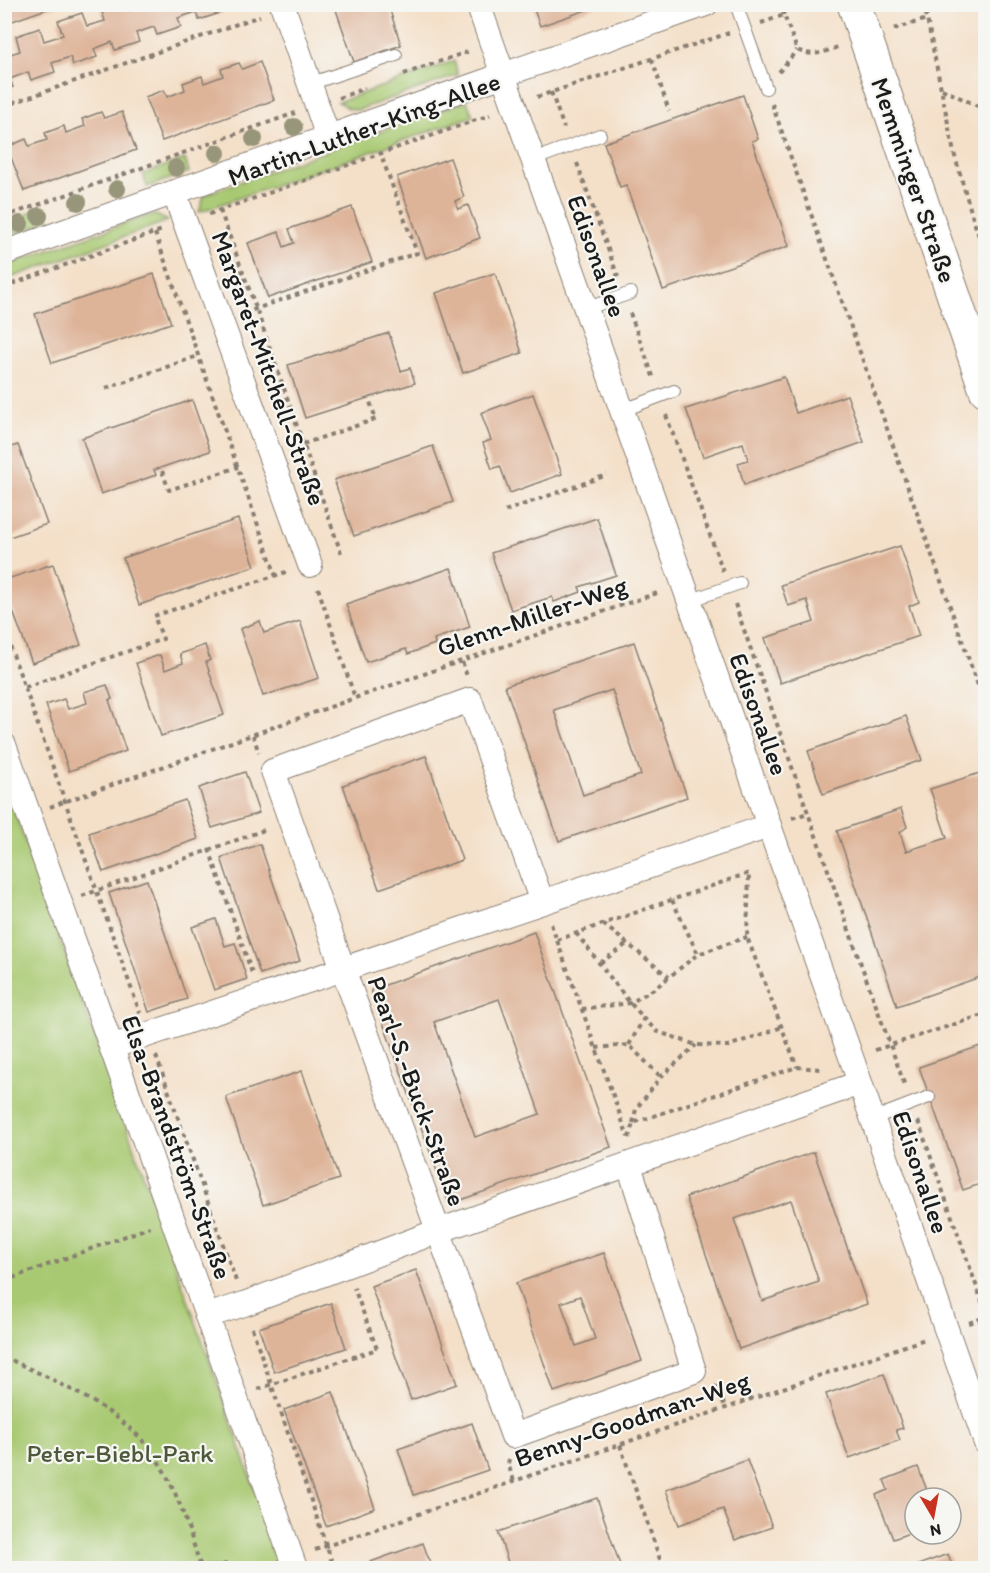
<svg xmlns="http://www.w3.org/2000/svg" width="990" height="1573" viewBox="0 0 990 1573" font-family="Itim,sans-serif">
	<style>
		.green { fill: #a8c971; stroke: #627246; stroke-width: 1.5 }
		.building { fill: #deb499; fill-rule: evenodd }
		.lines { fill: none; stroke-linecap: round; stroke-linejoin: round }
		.service-casing { stroke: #887e72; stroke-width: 14 }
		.minor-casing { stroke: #887e72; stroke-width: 26 }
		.secondary-casing { stroke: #887e72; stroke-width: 35 }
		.path { stroke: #887e72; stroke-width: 4; stroke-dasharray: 4.5 4.5; stroke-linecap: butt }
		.service { stroke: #fff; stroke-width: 12 }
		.minor { stroke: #fff; stroke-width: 24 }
		.secondary { stroke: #fff; stroke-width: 33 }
		.tree { fill: #98967a }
		.labels { text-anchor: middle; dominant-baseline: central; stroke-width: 4.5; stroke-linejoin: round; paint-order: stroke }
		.street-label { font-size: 26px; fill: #1c1c1c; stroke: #f6f6f2 }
		.park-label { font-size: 26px; fill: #4d593a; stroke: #f6f6f2 }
	</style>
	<rect width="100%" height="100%" fill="#f6f6f2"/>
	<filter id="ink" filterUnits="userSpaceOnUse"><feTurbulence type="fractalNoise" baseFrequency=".0167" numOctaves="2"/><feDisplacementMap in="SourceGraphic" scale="12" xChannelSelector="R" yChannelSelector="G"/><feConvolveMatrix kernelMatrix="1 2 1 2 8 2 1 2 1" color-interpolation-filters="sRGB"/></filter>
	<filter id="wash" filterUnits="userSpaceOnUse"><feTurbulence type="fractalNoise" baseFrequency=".008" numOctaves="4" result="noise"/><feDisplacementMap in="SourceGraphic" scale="24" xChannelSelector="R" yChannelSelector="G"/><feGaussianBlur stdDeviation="1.35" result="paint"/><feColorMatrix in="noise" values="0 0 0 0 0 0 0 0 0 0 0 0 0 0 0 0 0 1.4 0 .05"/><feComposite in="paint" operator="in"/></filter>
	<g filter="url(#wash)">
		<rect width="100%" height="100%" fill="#f4e0c9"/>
		<g class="green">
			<path d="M 454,61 L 458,75 L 358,110 L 348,108 L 338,102 Z"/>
			<path d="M 467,101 L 473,116 L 199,212 L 204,196 L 214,191 Z"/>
			<path d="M 185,159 L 189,172 L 147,187 L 143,174 Z"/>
			<path d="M 45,207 L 50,220 C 37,225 18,236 5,231 L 5,222 Z"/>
			<path d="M 156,215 L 168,221 L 5,280 L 4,266 L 144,217 Z"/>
			<path d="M 4,782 L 283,1568 L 7,1568 L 4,1563 Z"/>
		</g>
		<g id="blocks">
			<g class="building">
				<path d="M 4,4 L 58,4 L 58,5 L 4,24 Z"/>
				<path d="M 105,4 L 127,4 L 129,11 L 146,4 L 221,4 L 223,12 L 199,20 L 196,12 L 178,18 L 181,27 L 157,35 L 154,27 L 136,33 L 139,42 L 115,50 L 112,42 L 94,49 L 97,57 L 73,65 L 70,57 L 52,63 L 55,72 L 31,80 L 28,72 L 10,79 L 13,87 L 4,90 L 4,56 L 20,51 L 16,36 L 40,28 L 44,41 L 63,35 L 58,21 L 82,13 L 87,26 L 105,21 L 100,6 Z"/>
				<path d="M 334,4 L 388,4 L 401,45 L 354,62 Z"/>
				<path d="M 532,4 L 601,4 L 601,5 L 540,26 Z"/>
				<path d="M 260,62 L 274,100 L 162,141 L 145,97 L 164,90 L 167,97 L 185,90 L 183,83 L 202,76 L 204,83 L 223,76 L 221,69 L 239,63 L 242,69 Z"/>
				<path d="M 743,95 L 758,139 L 752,141 L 789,246 L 663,290 L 626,185 L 620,187 L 604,143 Z"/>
				<path d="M 101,112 L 104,118 L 122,112 L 136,150 L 24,191 L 7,147 L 26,139 L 29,146 L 47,140 L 45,133 L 64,126 L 66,133 L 85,126 L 82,119 Z"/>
				<path d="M 450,158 L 464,197 L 455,201 L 458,209 L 468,205 L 480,238 L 426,258 L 397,177 Z"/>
				<path d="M 352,207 L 372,262 L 268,298 L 248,243 L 279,232 L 284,247 L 294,243 L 289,229 Z"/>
				<path d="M 495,273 L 522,353 L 463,373 L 436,293 Z"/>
				<path d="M 154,274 L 171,323 L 52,363 L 35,314 Z"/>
				<path d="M 389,333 L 401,371 L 410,368 L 415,383 L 305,418 L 288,365 Z"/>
				<path d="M 784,377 L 796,413 L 847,395 L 864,442 L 744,485 L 738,463 L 748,460 L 743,443 L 703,457 L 686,409 Z"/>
				<path d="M 533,394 L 562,474 L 510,493 L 500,466 L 492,469 L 483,443 L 491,440 L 481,413 Z"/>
				<path d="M 192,400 L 210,451 L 154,470 L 156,475 L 101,494 L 82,438 Z"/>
				<path d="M 18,445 L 47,524 L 4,539 L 4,449 Z"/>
				<path d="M 433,446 L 453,502 L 354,536 L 334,480 Z"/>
				<path d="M 597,518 L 616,575 L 579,587 L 581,592 L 554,602 L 552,597 L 511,610 L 491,553 Z"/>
				<path d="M 238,519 L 255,566 L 139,605 L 123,558 Z"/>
				<path d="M 900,546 L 919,602 L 909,606 L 919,636 L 780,683 L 765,638 L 814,622 L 807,600 L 788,606 L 781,585 Z"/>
				<path d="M 53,564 L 81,645 L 32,663 L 4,587 L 4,580 Z"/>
				<path d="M 451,568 L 470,627 L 434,639 L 435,644 L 408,654 L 406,649 L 366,662 L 346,604 Z"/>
				<path d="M 260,621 L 264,633 L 300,621 L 319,678 L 263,696 L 240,629 Z"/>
				<path d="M 634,642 L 687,797 L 559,841 L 505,686 ZM 612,690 L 641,775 L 583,795 L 554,710 Z"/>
				<path d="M 205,645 L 210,660 L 206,662 L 224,715 L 161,736 L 136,663 L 160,655 L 165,670 L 183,663 L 180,654 Z"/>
				<path d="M 107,685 L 112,699 L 109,700 L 126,751 L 69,771 L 46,705 L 64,699 L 68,709 L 87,703 L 84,692 Z"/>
				<path d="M 906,716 L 922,760 L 823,794 L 808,751 Z"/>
				<path d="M 426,756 L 462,860 L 379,889 L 343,785 Z"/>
				<path d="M 986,771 L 986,975 L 897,1006 L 837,831 L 901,809 L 907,827 L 900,832 L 906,851 L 947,838 L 930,789 Z"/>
				<path d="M 245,772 L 259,813 L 212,828 L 199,788 Z"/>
				<path d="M 185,800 L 198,839 L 103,872 L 89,833 Z"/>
				<path d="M 260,844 L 300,961 L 260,974 L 221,858 Z"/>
				<path d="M 147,880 L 187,999 L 149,1012 L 109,893 Z"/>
				<path d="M 216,919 L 225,946 L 235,943 L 247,979 L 214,990 L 192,927 Z"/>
				<path d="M 534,932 L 611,1147 L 449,1204 L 371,990 ZM 499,999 L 540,1114 L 475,1137 L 434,1022 Z"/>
				<path d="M 986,1044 L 986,1182 L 963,1190 L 919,1067 Z"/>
				<path d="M 302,1071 L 339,1179 L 263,1205 L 226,1097 Z"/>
				<path d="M 814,1152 L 867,1304 L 739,1349 L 686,1197 ZM 791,1200 L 819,1282 L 762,1301 L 734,1219 Z"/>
				<path d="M 604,1253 L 642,1361 L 554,1392 L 516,1283 ZM 580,1296 L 595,1339 L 576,1346 L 561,1303 Z"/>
				<path d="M 416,1270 L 457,1384 L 411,1400 L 371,1286 Z"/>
				<path d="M 331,1303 L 346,1348 L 274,1372 L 259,1328 Z"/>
				<path d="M 884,1374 L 903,1428 L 896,1430 L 900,1440 L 849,1458 L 826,1394 Z"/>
				<path d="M 333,1392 L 375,1508 L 326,1526 L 284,1410 Z"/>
				<path d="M 472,1423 L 488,1470 L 414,1495 L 398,1449 Z"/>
				<path d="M 747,1460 L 772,1527 L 735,1540 L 723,1509 L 679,1525 L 666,1490 Z"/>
				<path d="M 918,1467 L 930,1498 L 915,1498 L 915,1531 L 893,1539 L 876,1495 L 888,1490 L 884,1480 Z"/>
				<path d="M 597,1498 L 620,1565 L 609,1568 L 576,1568 L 574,1564 L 561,1568 L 510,1568 L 498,1532 Z"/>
				<path d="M 423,1543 L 432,1568 L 354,1568 Z"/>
				<path d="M 948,1554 L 953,1568 L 910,1568 Z"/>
			</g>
		</g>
	</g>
	<g filter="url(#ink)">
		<use href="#blocks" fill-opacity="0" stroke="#887e72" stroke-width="1.5"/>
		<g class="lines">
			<defs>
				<g id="service">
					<path d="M 736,4 L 766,88"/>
					<path d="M 309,84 L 396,55"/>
					<path d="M 532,160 L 600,135"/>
					<path d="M 585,309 L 631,293"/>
					<path d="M 621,411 L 674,391"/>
					<path d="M 689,601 L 740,583"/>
					<path d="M 872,1119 L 929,1097"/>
				</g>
				<g id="minor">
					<path d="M 282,4 L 328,137"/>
					<path d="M 478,4 L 851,1057 L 986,1443"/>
					<path d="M 174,192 L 310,565"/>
					<path d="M 4,253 L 469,87 L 706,4"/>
					<path d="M 4,745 L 207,1316 L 295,1568"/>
					<path d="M 542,902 L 470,700 L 273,771 L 343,969 L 513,1436 L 694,1371 L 629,1165"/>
					<path d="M 111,1047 L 769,826"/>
					<path d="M 207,1316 L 244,1304 L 438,1231 L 860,1083"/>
				</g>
				<path id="secondary" d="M 854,4 L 986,390"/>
			</defs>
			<use href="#service" class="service-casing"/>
			<use href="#minor" class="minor-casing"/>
			<use href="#secondary" class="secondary-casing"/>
			<g class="path">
				<path d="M 780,4 L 784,15"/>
				<path d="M 924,4 L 954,153 L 974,222 L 986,256"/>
				<path d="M 761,23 L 784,15 L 797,50 C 814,57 821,53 838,47"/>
				<path d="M 894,29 L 927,19"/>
				<path d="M 652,59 L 669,111"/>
				<path d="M 779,72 L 797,50"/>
				<path d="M 404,74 L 470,51"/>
				<path d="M 942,89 L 986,110"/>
				<path d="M 551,92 L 564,128"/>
				<path d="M 537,97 L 729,33"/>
				<path d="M 339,98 L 365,88"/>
				<path d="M 772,104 L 986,708"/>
				<path d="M 4,106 L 260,16"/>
				<path d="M 577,163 L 618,277"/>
				<path d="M 220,210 L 256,308 L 341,553"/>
				<path d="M 209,214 L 490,115"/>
				<path d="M 4,217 L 295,113"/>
				<path d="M 155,233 L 276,576"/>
				<path d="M 4,287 L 162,230"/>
				<path d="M 244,313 L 417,253 L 381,155"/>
				<path d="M 630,313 L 654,379"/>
				<path d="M 106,388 L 198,356"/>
				<path d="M 666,415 L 723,571"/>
				<path d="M 303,444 L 376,419 L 370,402"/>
				<path d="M 162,471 L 169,490 L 238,467"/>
				<path d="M 505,511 L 607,475"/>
				<path d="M 318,588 L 355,698"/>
				<path d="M 735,604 L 857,953 L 905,1086"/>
				<path d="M 4,629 L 140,1013"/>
				<path d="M 462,662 L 467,676"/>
				<path d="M 25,687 L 163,639 L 154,616 L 286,572"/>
				<path d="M 253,735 L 259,753"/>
				<path d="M 50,807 L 355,698 L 660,592"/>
				<path d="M 792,818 L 808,813"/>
				<path d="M 209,849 L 252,973"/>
				<path d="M 82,896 L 267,829"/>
				<path d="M 672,900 L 698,954 L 747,937"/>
				<path d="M 551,924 L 628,1137"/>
				<path d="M 603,924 L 669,977"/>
				<path d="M 576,933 L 630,1003 L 656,1031 L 696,1045 L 728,1046 L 782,1027"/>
				<path d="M 557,940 L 749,873 L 747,937 L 797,1067"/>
				<path d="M 600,963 L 627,944"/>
				<path d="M 582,1009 L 630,1003 L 654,989 L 698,954"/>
				<path d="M 629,1045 L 644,1018"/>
				<path d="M 596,1048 L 629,1045 L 661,1077"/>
				<path d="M 875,1050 L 986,1014"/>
				<path d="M 156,1056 L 236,1281"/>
				<path d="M 918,1121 L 986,1313"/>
				<path d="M 633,1123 L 636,1109 L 661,1077 L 696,1045"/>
				<path d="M 629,1138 L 633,1123 L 797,1067 L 820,1069"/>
				<path d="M 194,1211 L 209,1205"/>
				<path d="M 4,1281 L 150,1227"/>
				<path d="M 969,1323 L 986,1317"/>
				<path d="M 252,1328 L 334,1568"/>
				<path d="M 4,1356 C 23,1367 44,1374 62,1385 C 88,1398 114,1413 135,1433 C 171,1466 187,1523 201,1568"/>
				<path d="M 714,1386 L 719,1389 L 725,1408"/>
				<path d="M 258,1389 L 377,1349 L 354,1288"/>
				<path d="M 620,1445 L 663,1568"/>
				<path d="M 509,1459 L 508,1464 L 514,1481"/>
				<path d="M 315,1550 L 925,1339"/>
				<path d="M 214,1568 L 229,1563 L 231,1568"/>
			</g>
			<use href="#service" class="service"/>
			<use href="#minor" class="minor"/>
			<use href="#secondary" class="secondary"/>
		</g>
		<g class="tree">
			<circle cx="294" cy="127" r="9"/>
			<circle cx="254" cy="139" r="9"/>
			<circle cx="217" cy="153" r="9"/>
			<circle cx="176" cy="168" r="9"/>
			<circle cx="117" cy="189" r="9"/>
			<circle cx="78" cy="202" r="9"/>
			<circle cx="39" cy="216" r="9"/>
			<circle cx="20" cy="224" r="9"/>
		</g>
	</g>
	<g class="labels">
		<g class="street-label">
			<text transform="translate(364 129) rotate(-20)">Martin-Luther-King-Allee</text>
			<text transform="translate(914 180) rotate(71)">Memminger Straße</text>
			<text transform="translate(597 256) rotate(70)">Edisonallee</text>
			<text transform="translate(269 368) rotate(70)">Margaret-Mitchell-Straße</text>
			<text transform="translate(532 616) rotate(-19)">Glenn-Miller-Weg</text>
			<text transform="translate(759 714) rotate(70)">Edisonallee</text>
			<text transform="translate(417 1091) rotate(70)">Pearl-S.-Buck-Straße</text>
			<text transform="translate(177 1147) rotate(70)">Elsa-Brandström-Straße</text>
			<text transform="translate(921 1172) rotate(71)">Edisonallee</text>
			<text transform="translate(632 1419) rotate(-19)">Benny-Goodman-Weg</text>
		</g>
		<g class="park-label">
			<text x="120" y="1453">Peter-Biebl-Park</text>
		</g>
	</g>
	<rect width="990" height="1573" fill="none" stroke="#f6f6f2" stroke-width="24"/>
	<g transform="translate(933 1516) rotate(170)"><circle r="28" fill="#f6f6f2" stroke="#9f9f9c" stroke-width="1.5"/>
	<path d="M0-4.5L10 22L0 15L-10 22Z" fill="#c8321e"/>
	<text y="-9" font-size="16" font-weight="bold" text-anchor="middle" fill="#1c1c1c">N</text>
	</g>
</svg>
